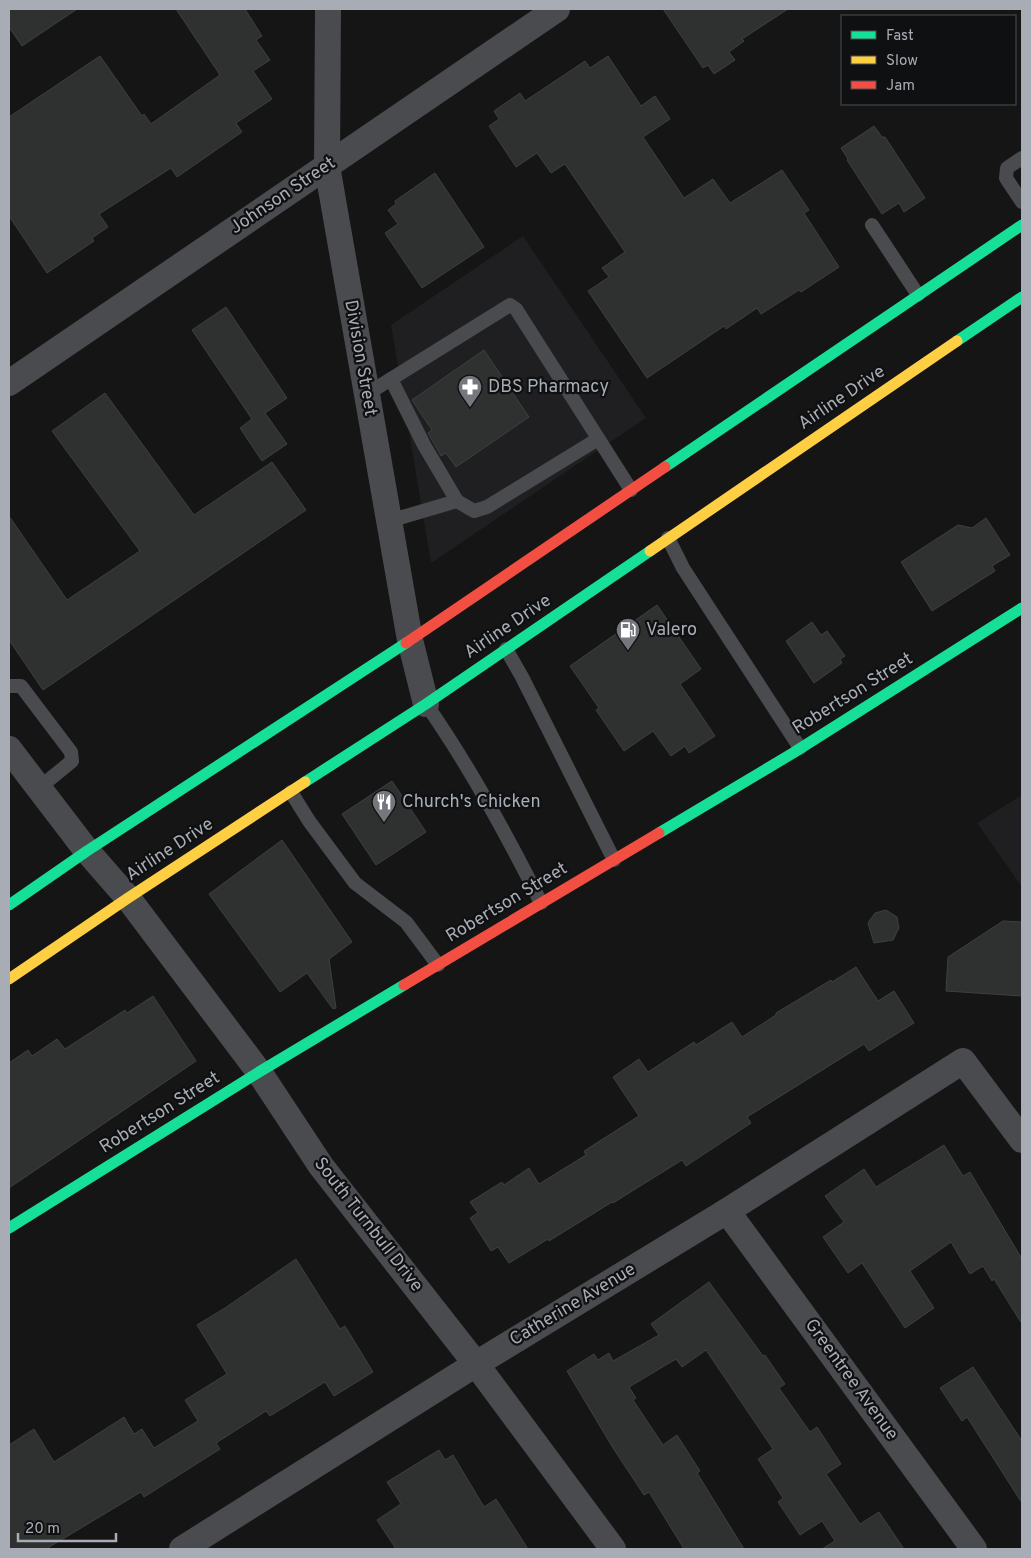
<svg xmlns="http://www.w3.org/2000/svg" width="1031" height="1558" viewBox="0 0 1031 1558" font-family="Overpass,sans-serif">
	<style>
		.built { fill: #1f1f21 }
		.building { fill: #2f3030; stroke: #3e3f41 }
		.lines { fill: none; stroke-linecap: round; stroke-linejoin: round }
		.lane { stroke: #4a4b4e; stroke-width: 14 }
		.street { stroke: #4a4b4e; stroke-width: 26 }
		.fast { stroke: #16e098; stroke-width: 11 }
		.slow { stroke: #ffcf43; stroke-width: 11 }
		.jam { stroke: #f24e42; stroke-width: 11 }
		.labels { text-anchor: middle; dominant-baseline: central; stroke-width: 4.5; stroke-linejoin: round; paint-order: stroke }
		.street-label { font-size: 18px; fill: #a8acb4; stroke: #0f1011 }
		.poi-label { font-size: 18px; fill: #a8acb4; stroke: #0f1011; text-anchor: start }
	</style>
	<rect width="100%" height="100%" fill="#151515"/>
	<g class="built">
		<path d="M 523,236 L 646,418 L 431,563 L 391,325 Z"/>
		<path d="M 1022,795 L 1022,887 L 977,823 Z"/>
	</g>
	<g class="building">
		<path d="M 9,9 L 77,9 L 22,46 L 9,27 Z"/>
		<path d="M 176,9 L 245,9 L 262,36 L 256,40 L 270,60 L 253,71 L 272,99 L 236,123 L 242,132 L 177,177 L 171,168 L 99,214 L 108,227 L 92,238 L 94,241 L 47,273 L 9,216 L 9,117 L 100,56 L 142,116 L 144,114 L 151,124 L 220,75 Z"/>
		<path d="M 663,9 L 788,9 L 742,39 L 744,41 L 729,52 L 735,60 L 714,74 L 708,65 L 703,68 Z"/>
		<path d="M 608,56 L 641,106 L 655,96 L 670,119 L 643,137 L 684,198 L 713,179 L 730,203 L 782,170 L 809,210 L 804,213 L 839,267 L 801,292 L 799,290 L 761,314 L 757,308 L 726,329 L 724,326 L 647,378 L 588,291 L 609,277 L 602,268 L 625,252 L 565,164 L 551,173 L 537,153 L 516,167 L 489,126 L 499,119 L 494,111 L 520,93 L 525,101 L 585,61 L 590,68 Z"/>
		<path d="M 874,126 L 882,137 L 885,137 L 925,198 L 904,212 L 899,203 L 882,214 L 847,160 L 848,159 L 841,148 Z"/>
		<path d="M 435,173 L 484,247 L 422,288 L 385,233 L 398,224 L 388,210 L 396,204 L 395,201 Z"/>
		<path d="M 226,307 L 287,398 L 265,413 L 287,444 L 262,461 L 240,428 L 252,419 L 192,330 Z"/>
		<path d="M 484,350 L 529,417 L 456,467 L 446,453 L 441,456 L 440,454 L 428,433 L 432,430 L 412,400 Z"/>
		<path d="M 105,393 L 194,515 L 272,462 L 306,510 L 43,690 L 9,640 L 9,516 L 67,600 L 140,551 L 52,431 Z"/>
		<path d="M 986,518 L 1010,555 L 992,566 L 995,571 L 932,611 L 901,562 L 958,525 L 972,528 Z"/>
		<path d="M 657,605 L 701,669 L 680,684 L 715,736 L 689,753 L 685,746 L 671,756 L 653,731 L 624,751 L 596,710 L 599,708 L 570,666 Z"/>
		<path d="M 812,622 L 821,635 L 827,631 L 845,656 L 840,659 L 842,663 L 814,683 L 786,641 Z"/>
		<path d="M 392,781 L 426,832 L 376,865 L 342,814 Z"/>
		<path d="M 282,840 L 352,942 L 329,959 L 336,1008 L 333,1009 L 307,973 L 280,992 L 209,894 Z"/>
		<path d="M 886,910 L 897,917 L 899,928 L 893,940 L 874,943 L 868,923 L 875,913 Z"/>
		<path d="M 1003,921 L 1022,922 L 1022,996 L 946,991 L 948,957 Z"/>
		<path d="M 856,967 L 878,1001 L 894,991 L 914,1023 L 869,1051 L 864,1044 L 747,1117 L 751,1123 L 686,1166 L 682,1160 L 613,1203 L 612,1202 L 549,1241 L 548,1239 L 509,1263 L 498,1247 L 491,1251 L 470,1218 L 478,1213 L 470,1202 L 502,1182 L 504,1185 L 529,1168 L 539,1184 L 586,1155 L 584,1151 L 639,1116 L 613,1077 L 639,1059 L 648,1072 L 694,1042 L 696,1045 L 732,1022 L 742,1037 L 776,1015 L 776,1013 L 831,980 L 832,982 Z"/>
		<path d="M 153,996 L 196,1061 L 9,1188 L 9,1063 L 28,1050 L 32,1056 L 57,1039 L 65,1049 L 125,1010 L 127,1013 Z"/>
		<path d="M 944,1145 L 963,1176 L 970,1172 L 1022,1259 L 1022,1324 L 994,1279 L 992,1281 L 983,1266 L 970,1274 L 951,1242 L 910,1271 L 934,1308 L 905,1328 L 862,1263 L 848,1273 L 823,1237 L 844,1222 L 825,1196 L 864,1169 L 876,1187 Z"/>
		<path d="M 296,1259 L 340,1329 L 345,1326 L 373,1372 L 334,1396 L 325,1382 L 270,1416 L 266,1411 L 216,1443 L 220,1449 L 144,1497 L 141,1492 L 46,1549 L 9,1549 L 9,1445 L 34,1429 L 54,1462 L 124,1417 L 134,1434 L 142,1429 L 154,1448 L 198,1421 L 185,1400 L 227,1374 L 197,1325 L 225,1308 Z"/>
		<path d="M 709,1282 L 763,1356 L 765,1355 L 785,1384 L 779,1388 L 810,1432 L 817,1427 L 841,1464 L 826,1474 L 860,1524 L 879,1512 L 904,1549 L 822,1549 L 835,1541 L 822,1521 L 800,1535 L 778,1502 L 783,1498 L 758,1459 L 773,1449 L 706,1350 L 682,1367 L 676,1359 L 629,1387 L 636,1398 L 633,1400 L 663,1445 L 677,1435 L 700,1471 L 697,1473 L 744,1549 L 684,1549 L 649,1492 L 644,1495 L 613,1448 L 567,1371 L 594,1354 L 598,1360 L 609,1353 L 613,1361 L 659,1335 L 651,1324 Z"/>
		<path d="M 973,1367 L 1022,1441 L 1022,1503 L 967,1417 L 962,1421 L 940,1388 Z"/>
		<path d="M 439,1450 L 445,1460 L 453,1455 L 484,1507 L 496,1499 L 528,1549 L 396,1549 L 377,1520 L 401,1504 L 387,1482 Z"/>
	</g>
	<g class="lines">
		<g class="lane">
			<path d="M 1022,158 L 1007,168 L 1006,178 L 1022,202"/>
			<path d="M 872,225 L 918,295"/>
			<path d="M 391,379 L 424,445 L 457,501 L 474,511 L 487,507 L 598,439"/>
			<path d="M 367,394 L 510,305 L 516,309 L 631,490"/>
			<path d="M 389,521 L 457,501"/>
			<path d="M 668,538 L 683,568 L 800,748"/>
			<path d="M 506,649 L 522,677 L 614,860"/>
			<path d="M 9,686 L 21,686 L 71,752 L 72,761 L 39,788"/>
			<path d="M 426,704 C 470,767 507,835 541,903"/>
			<path d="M 291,792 L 309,821 L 355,883 L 406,922 L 438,965"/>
		</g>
		<g class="street">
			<path d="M 328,9 L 327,166 L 410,640 L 426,704"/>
			<path d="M 9,383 L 557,9"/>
			<path d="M 9,749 L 87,851 L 128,898 L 259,1072 L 321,1166 L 476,1364 L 613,1549"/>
			<path d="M 727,1211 L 974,1549"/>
			<path d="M 182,1549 L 476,1364 L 727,1211 L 963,1061 L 1022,1140"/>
		</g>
		<g class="fast">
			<path d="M 957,341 L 1022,297"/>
			<path d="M 665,467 L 1022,225"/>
			<path d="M 305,782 L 426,704 L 650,551"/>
			<path d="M 659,833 L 793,753 L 1022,608"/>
			<path d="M 9,905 L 87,851 L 406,643"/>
			<path d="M 9,1228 L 259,1072 L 404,985"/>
		</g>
		<g class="slow">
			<path d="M 650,551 L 957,341"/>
			<path d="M 9,979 L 128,898 L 305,782"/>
		</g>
		<g class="jam">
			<path d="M 406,643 L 665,467"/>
			<path d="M 404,985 L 659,833"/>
		</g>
	</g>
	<defs>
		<symbol id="pharmacy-pin" viewBox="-11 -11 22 30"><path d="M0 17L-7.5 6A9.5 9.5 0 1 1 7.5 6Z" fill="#75777c" stroke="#0f1011"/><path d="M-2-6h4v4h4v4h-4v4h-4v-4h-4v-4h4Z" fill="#fff"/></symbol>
		<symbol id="fuel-pin" viewBox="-11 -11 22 30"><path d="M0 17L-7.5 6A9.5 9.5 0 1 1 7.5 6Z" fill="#75777c" stroke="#0f1011"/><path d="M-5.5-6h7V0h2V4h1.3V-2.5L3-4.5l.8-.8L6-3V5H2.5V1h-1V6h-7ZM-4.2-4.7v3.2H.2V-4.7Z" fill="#fff"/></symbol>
		<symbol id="restaurant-pin" viewBox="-11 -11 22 30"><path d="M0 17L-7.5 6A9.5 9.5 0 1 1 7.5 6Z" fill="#75777c" stroke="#0f1011"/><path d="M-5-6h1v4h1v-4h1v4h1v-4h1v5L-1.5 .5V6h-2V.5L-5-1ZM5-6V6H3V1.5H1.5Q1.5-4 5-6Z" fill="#fff"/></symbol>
	</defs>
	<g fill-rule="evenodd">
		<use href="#pharmacy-pin" x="456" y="373" width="28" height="38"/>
		<use href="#fuel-pin" x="614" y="616" width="28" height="38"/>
		<use href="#restaurant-pin" x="370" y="788" width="28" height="38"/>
	</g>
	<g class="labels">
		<g class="street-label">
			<text transform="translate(283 196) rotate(-34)">Johnson Street</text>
			<text transform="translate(360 358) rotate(80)">Division Street</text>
			<text transform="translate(842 398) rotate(-34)">Airline Drive</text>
			<text transform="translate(508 627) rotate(-34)">Airline Drive</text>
			<text transform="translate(853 694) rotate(-32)">Robertson Street</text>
			<text transform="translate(170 850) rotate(-33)">Airline Drive</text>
			<text transform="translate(507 903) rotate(-31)">Robertson Street</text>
			<text transform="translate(160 1113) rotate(-32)">Robertson Street</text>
			<text transform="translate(368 1225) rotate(52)">South Turnbull Drive</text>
			<text transform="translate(573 1305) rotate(-31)">Catherine Avenue</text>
			<text transform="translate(851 1380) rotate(54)">Greentree Avenue</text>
		</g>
		<g class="poi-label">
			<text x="488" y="387">DBS Pharmacy</text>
			<text x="646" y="630">Valero</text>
			<text x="402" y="802">Church's Chicken</text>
		</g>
	</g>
	<rect width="1031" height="1558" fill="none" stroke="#a8acb4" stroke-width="20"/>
	<rect x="841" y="15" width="175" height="90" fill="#0f1011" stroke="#4c4e52"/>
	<rect x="851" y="31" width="25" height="8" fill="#16e098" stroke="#4c4e52"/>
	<text x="886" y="40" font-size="15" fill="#a8acb4">Fast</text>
	<rect x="851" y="56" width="25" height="8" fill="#ffcf43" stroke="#4c4e52"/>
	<text x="886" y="65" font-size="15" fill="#a8acb4">Slow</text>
	<rect x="851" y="81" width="25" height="8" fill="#f24e42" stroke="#4c4e52"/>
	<text x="886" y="90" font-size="15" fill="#a8acb4">Jam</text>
	<path d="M18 1533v8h98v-8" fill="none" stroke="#a8acb4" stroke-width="2.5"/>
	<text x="25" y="1533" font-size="15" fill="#a8acb4" stroke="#0f1011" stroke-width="4" paint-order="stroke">20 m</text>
</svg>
